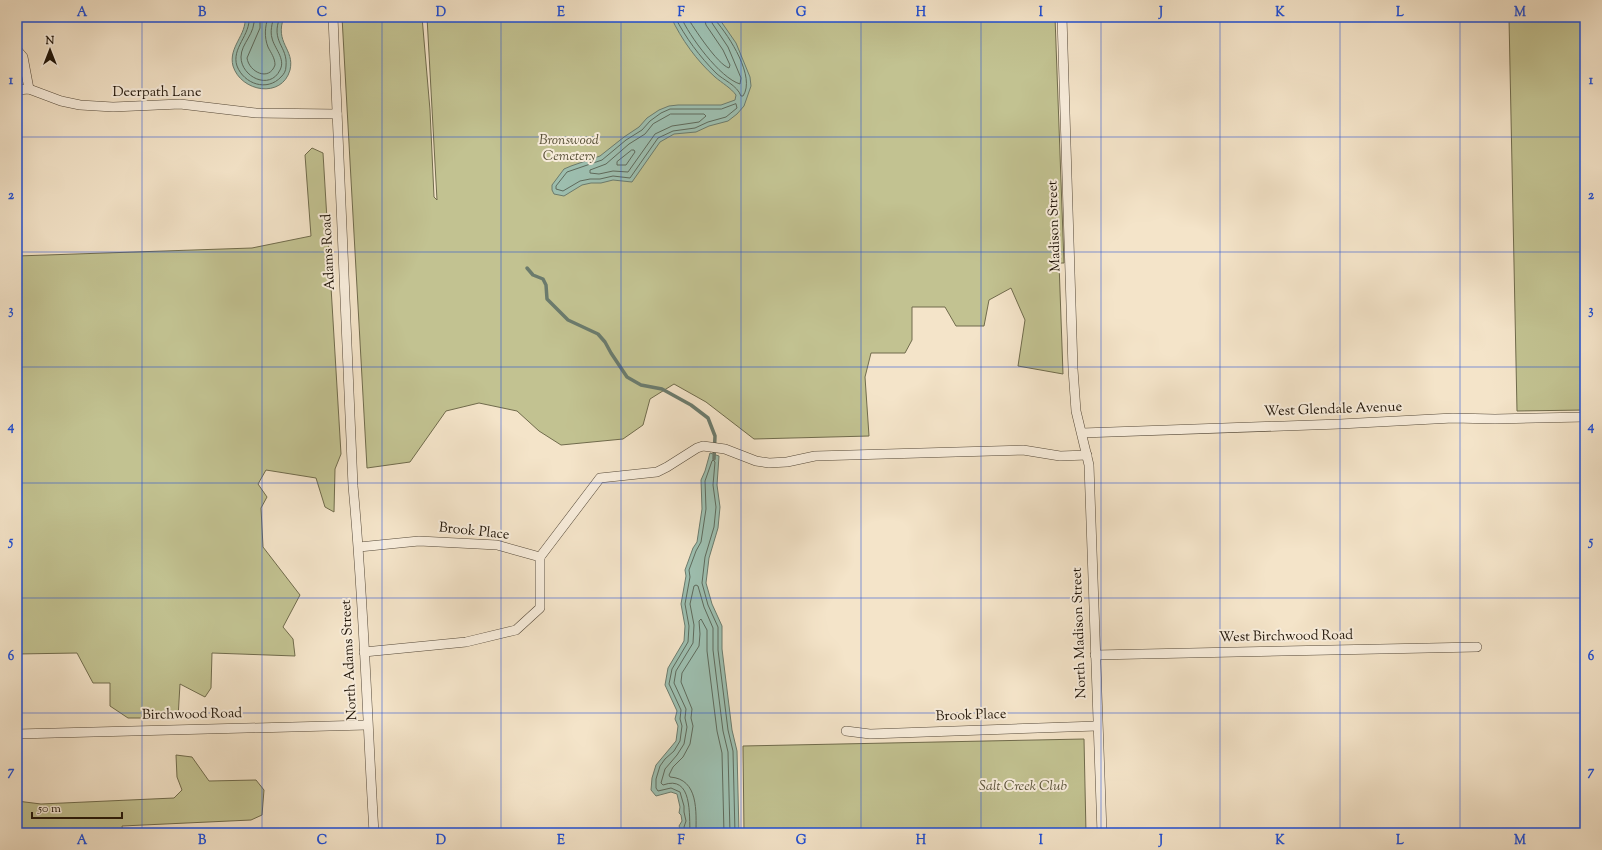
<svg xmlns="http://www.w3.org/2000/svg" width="1602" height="850" viewBox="0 0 1602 850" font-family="'Sorts Mill Goudy',serif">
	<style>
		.green { fill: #c2c291; stroke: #706b4c }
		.water { fill: #9dbfb0; stroke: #6b7b6d }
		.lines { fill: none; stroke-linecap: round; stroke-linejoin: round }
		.shore { stroke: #5e6a5c; stroke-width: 1 }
		.stream { stroke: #6b7b6d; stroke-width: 3.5 }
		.minor-casing { stroke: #544838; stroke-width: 10 }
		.minor { stroke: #f8eddc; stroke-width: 9 }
		.grid { fill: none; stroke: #1d4ed8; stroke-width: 1; stroke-opacity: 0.55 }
		.labels { text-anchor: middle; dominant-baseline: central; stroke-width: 4; stroke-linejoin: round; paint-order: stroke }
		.street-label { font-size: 14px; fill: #1f1408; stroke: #f8eddc }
		.park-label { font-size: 14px; font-style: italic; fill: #585138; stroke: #f8eddc }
		.neatline { fill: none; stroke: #1d4ed8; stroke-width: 1.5 }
		.grid-label { font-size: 13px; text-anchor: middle; font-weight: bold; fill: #1d4ed8 }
	</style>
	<rect width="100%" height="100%" fill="#f4e4c9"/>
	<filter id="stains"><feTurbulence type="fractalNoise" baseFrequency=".005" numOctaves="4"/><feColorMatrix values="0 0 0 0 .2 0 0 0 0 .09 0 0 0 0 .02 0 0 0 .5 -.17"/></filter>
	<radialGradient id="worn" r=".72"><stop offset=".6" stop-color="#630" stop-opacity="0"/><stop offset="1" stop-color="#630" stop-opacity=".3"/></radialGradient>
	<g class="green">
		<path d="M 342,17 L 422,17 L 430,110 L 434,197 L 437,200 L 427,17 L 1055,17 L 1064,263 L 1059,263 L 1063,374 L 1018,366 L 1025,320 L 1011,288 L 989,300 L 984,326 L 956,326 L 945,307 L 912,307 L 912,340 L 905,353 L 871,353 L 865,377 L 869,436 L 754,439 L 706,402 L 674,384 L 650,399 L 643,425 L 623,439 L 561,445 L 539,431 L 517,411 L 479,403 L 446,411 L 410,462 L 367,468 Z"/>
		<path d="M 1585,17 L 1585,410 L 1517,411 L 1509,18 Z"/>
		<path d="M 312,148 L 323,153 L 341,454 L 335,469 L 334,512 L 325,507 L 316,478 L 266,470 L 258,484 L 267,497 L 261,508 L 263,547 L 300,595 L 283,627 L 293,639 L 295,656 L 212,653 L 211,688 L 205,697 L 180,684 L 178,718 L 128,718 L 110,706 L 110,683 L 93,683 L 77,653 L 17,654 L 17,256 L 252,248 L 311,236 L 305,155 Z"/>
		<path d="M 1084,739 L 1086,833 L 744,833 L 743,746 Z"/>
		<path d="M 176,755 L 192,757 L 209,781 L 256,780 L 264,790 L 262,815 L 251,820 L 122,826 L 123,833 L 17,833 L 17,801 L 41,804 L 174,798 L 182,790 L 177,777 Z"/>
	</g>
	<g class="water">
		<path d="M 245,17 L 284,17 C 274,43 295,49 290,70 C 282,99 241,92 233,66 C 228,47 247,35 245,17 Z"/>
		<path d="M 671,17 L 718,17 L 736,43 L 750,77 L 751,86 L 744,106 L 737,114 L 728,121 L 709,126 L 696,132 L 674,134 L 660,142 L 632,182 L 613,180 L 601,183 L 591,183 L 582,185 L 564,196 L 554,194 L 552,190 L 552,185 L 564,169 L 571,166 L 600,156 L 624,137 L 639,127 L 647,118 L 659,110 L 669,106 L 678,105 L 721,105 L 735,100 L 736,95 C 731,88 722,83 715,77 C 697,61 681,39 671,17 Z"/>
		<path d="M 710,453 L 719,456 L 717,485 L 720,507 L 718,528 L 709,558 L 706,583 L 712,604 L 722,626 L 722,649 L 732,730 L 737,751 L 739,833 L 682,833 L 679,826 L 682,821 L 681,815 L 679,813 L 680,807 L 677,794 L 671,792 L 656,796 L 651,790 L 652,778 L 656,765 L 676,741 L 678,726 L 675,719 L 677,711 L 665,685 L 668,668 L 684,641 L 685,626 L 681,604 L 686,576 L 685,570 L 693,548 L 697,542 L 702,509 L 701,480 L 705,471 Z"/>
	</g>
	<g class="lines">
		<g class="shore">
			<path d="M 249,17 C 251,35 231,48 237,66 C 244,84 267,92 281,77 C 284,74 286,71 286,66 C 288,46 270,42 280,17"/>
			<path d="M 254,17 C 256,34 241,43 241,57 C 241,77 270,91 280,70 C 286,59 274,48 272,38 C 270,32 272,23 274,17"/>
			<path d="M 260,17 L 260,28 L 247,58 C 249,72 269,82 275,65 C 275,58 271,53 268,47 C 264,37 265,27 268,17"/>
			<path d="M 675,17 C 685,37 700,57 716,73 C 723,80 737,85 741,96 L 743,96 C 756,77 729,36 716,21 L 716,17"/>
			<path d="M 681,17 C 689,36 720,78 740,84 L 741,78 L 728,47 L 712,23 L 711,17"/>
			<path d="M 687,17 C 694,28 717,64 729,68 L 730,65 L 723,50 L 706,25 L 704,17"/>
			<path d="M 736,104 L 737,108 L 726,117 L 708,122 L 695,128 L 673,131 L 658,138 L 630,178 L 613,176 L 600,179 L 590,179 L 580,181 L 563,191 L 556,189 L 556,186 L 567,172 L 602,160 L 626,140 L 642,130 L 650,121 L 661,113 L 670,109 L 721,109 Z"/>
			<path d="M 671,114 L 704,114 L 706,116 L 699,122 L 672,126 L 655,134 L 628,172 L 613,171 L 599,174 L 590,173 L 590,170 L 606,164 L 629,144 L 645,134 L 653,124 Z"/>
			<path d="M 632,150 L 634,150 L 635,152 L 626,165 L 617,165 L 617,162 Z"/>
			<path d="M 685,833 L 684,827 L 686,821 L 684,812 L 684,806 L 680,792 L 671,788 L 658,791 L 656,788 L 656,779 L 660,766 L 665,759 L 674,751 L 680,741 L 682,726 L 680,719 L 681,710 L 669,684 L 672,669 L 688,642 L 689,626 L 685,604 L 690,577 L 689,570 L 696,551 L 701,542 L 706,509 L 705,481 L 712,461 L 713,460 L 715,462 L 713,485 L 716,507 L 714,527 L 705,557 L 702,583 L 708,605 L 718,627 L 718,650 L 728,730 L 733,751 L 735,833"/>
			<path d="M 690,833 C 689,816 693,774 663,785 L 661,783 L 665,769 L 677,755 L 684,744 L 687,727 L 685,718 L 686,709 L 674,683 L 676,671 L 693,643 L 694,625 L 690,604 L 694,586 L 696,585 L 698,586 L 704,607 L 713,628 L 713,650 L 723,731 L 728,752 L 730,833"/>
			<path d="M 696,833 C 696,812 699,779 670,777 L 669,775 L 673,767 L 683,757 L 690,744 L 693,726 L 691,718 L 692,709 L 681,682 L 682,673 L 699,646 L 700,634 L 699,621 L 701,619 L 707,630 L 707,651 L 717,731 L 722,753 L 724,833"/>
		</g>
		<path class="stream" d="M 527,268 L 533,275 L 543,279 L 546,285 L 547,299 L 568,320 L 598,334 L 605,342 L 611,353 L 627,377 L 641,385 L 662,389 L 691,405 L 708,418 L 715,436 L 714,459"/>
		<defs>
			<g id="minor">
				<path d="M 333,17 L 353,486 C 364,601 367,717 374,833"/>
				<path d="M 1062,17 L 1073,369 L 1076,411 L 1089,465 L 1102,833"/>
				<path d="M 17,50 L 23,57 L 29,89"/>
				<path d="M 17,90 L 29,89 L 61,101 L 80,105 L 113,107 L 180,104 L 256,113 L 337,114"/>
				<path d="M 1082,433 L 1340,424 L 1453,418 L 1495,419 L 1585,417"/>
				<path d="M 359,547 L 419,541 L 497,545 L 540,557 L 540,608 L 516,630 L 466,642 L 364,652"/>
				<path d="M 540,557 L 600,478 L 657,472 L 667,467 L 697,448 L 703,446 L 725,449 L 756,461 L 769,463 L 787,462 L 815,456 L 1023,450 L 1060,456 L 1087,455"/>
				<path d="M 1095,655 L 1477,647"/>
				<path d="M 846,731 L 870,734 L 1097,726"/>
				<path d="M 17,734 L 367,725"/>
			</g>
		</defs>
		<use href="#minor" class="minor-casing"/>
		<use href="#minor" class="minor"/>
	</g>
	<path class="grid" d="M 142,17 L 142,833M 262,17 L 262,833M 382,17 L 382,833M 501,17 L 501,833M 621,17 L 621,833M 741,17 L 741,833M 861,17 L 861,833M 981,17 L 981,833M 1101,17 L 1101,833M 1220,17 L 1220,833M 1340,17 L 1340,833M 1460,17 L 1460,833M 17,137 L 1585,137M 17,252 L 1585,252M 17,367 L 1585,367M 17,483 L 1585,483M 17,598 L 1585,598M 17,713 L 1585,713"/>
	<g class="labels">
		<g class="street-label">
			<text x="157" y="93">Deerpath Lane</text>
			<text transform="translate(1055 226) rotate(-92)">Madison Street</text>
			<text transform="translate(329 252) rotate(-93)">Adams Road</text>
			<text transform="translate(1333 410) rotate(-2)">West Glendale Avenue</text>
			<text transform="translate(474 532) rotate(6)">Brook Place</text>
			<text transform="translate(1080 633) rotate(-92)">North Madison Street</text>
			<text transform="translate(1286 637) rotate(-1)">West Birchwood Road</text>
			<text transform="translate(350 660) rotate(-93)">North Adams Street</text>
			<text transform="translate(192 715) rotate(-1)">Birchwood Road</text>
			<text transform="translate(971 716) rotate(-2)">Brook Place</text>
		</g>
		<g class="park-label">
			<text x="569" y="141">Bronswood<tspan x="569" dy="16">Cemetery</tspan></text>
			<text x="1023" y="787">Salt Creek Club</text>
		</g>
	</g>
	<rect width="1602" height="850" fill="none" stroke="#f4e4c9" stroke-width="44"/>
	<g transform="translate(50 50)" stroke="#f8eddc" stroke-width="3" paint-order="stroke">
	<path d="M0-3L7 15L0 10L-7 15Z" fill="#1f1408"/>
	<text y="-6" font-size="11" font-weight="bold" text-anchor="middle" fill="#1f1408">N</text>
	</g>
	<path d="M32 812v6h90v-6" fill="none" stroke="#1f1408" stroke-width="2"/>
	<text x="38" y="812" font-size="12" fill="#1f1408" stroke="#f8eddc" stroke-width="3" paint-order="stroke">50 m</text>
	<rect x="22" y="22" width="1558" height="806" class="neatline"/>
	<g class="grid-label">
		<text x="82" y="16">A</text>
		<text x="202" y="16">B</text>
		<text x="322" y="16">C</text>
		<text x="441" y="16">D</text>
		<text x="561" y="16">E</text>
		<text x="681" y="16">F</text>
		<text x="801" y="16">G</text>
		<text x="921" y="16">H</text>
		<text x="1041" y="16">I</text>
		<text x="1161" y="16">J</text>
		<text x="1280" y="16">K</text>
		<text x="1400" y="16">L</text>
		<text x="1520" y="16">M</text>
		<text x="11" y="84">1</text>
		<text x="1591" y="84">1</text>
		<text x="11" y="199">2</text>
		<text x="1591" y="199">2</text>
		<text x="11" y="314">3</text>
		<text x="1591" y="314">3</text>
		<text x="11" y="430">4</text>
		<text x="1591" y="430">4</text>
		<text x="11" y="545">5</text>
		<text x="1591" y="545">5</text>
		<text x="11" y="660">6</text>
		<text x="1591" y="660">6</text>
		<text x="11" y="775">7</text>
		<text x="1591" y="775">7</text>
		<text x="82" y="844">A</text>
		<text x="202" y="844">B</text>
		<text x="322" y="844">C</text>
		<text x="441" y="844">D</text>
		<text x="561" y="844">E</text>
		<text x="681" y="844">F</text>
		<text x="801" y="844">G</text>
		<text x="921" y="844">H</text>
		<text x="1041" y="844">I</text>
		<text x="1161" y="844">J</text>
		<text x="1280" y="844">K</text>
		<text x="1400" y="844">L</text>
		<text x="1520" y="844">M</text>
	</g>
	<rect width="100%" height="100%" filter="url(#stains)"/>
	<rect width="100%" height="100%" fill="url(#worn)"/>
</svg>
